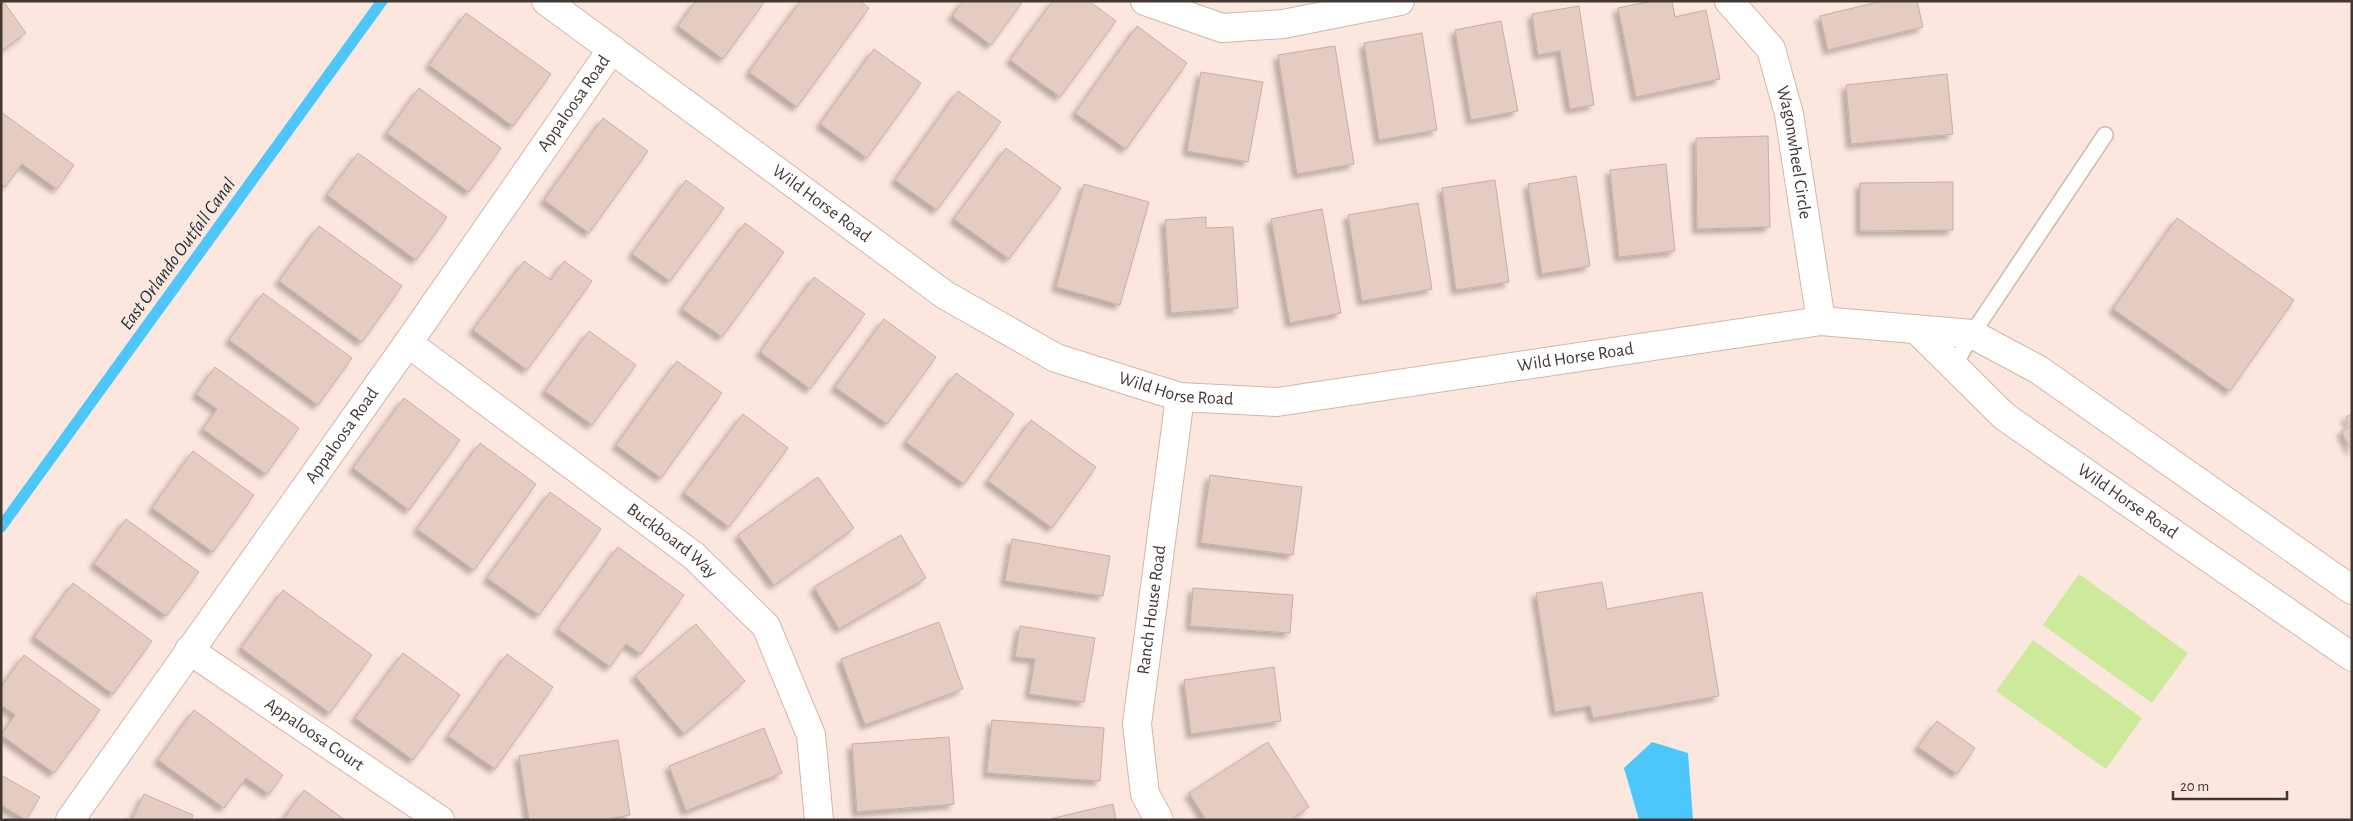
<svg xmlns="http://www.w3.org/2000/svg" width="2353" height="821" viewBox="0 0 2353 821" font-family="'Alegreya Sans',sans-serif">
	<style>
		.green { fill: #ccea9a }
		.water { fill: #4dc7fb }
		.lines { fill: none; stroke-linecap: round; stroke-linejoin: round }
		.stream { stroke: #4dc7fb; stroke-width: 11 }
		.building { fill: #e5ccc0; stroke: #c7afa3; filter: url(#shadow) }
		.service-casing { stroke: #d0b7ab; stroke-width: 18 }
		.minor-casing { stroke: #d0b7ab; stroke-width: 30 }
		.service { stroke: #fff; stroke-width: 15 }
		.minor { stroke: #fff; stroke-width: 28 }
		.labels { text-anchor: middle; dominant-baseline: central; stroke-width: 4; stroke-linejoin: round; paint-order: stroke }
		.street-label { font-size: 18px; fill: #423833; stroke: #fce7de }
		.water-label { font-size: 19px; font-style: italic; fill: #182c36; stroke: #fce7de }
	</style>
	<defs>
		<filter id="shadow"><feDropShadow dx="-4.5" dy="4.5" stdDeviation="2.5" flood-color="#0004"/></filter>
	</defs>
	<rect width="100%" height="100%" fill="#fce7de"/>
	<g class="green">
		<path d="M 2079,574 L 2188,653 L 2152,703 L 2043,625 Z"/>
		<path d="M 2033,640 L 2142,718 L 2106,769 L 1996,691 Z"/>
	</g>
	<path class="water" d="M 1652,742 L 1688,753 L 1693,820 L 1639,820 L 1624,768 Z"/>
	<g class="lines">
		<path class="stream" d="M 1,527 L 382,1"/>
	</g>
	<g class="building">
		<path d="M 1,1 L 3,1 L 26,33 L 1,51 Z"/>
		<path d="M 696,1 L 765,1 L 723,59 L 678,26 Z"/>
		<path d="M 801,1 L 860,1 L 869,8 L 797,107 L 749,72 Z"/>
		<path d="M 963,1 L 1023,1 L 991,45 L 952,16 Z"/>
		<path d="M 1053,1 L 1089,1 L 1116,21 L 1060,97 L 1010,60 Z"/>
		<path d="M 1652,1 L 1672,1 L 1675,17 L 1706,10 L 1720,79 L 1636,97 L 1618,8 Z"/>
		<path d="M 1882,1 L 1917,1 L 1923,27 L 1828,50 L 1820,16 Z"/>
		<path d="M 1579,6 L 1594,105 L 1570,109 L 1560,51 L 1538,55 L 1532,14 Z"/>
		<path d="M 466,13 L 551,74 L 513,126 L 429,65 Z"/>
		<path d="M 1501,21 L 1518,111 L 1471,120 L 1455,30 Z"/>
		<path d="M 1137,26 L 1187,63 L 1126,149 L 1075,113 Z"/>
		<path d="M 1422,33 L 1437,130 L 1379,140 L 1364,43 Z"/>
		<path d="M 1335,46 L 1354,164 L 1297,174 L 1278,55 Z"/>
		<path d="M 874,49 L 921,83 L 867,158 L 820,124 Z"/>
		<path d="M 1201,72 L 1263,82 L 1248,162 L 1187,151 Z"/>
		<path d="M 1947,74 L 1953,134 L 1851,144 L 1846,85 Z"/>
		<path d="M 419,88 L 501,148 L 469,192 L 387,133 Z"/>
		<path d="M 958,91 L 1001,122 L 937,210 L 895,180 Z"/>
		<path d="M 1,112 L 74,165 L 57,189 L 22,164 L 5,187 L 1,184 Z"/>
		<path d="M 603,118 L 648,151 L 589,233 L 544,200 Z"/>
		<path d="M 1768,136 L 1770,227 L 1697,229 L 1696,138 Z"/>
		<path d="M 1006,148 L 1061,188 L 1009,259 L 954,219 Z"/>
		<path d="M 358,153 L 447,217 L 416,260 L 327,195 Z"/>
		<path d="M 1666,164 L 1675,251 L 1619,257 L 1610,170 Z"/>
		<path d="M 1576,176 L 1590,266 L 1542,274 L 1528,184 Z"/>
		<path d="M 686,180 L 724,208 L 670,281 L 632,254 Z"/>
		<path d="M 1495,180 L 1509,282 L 1456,290 L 1442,188 Z"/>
		<path d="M 1953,182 L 1953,230 L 1860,231 L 1860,183 Z"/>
		<path d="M 1084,184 L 1149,202 L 1120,305 L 1056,287 Z"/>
		<path d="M 1418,203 L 1432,289 L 1362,301 L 1348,215 Z"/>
		<path d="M 1322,209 L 1341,313 L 1290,323 L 1271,219 Z"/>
		<path d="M 1206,217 L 1206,228 L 1233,227 L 1238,308 L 1171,313 L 1165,220 Z"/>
		<path d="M 2177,218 L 2294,300 L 2230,391 L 2113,309 Z"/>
		<path d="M 745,223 L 784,252 L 722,337 L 682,309 Z"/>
		<path d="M 319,226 L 402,286 L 362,342 L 279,281 Z"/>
		<path d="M 524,261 L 551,280 L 564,261 L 592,281 L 527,370 L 473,330 Z"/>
		<path d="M 814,277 L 865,314 L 810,389 L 760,352 Z"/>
		<path d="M 263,293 L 352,358 L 318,405 L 229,340 Z"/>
		<path d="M 884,319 L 936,357 L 887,424 L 835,387 Z"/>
		<path d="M 589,331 L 636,365 L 592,425 L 545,391 Z"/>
		<path d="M 677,361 L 722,393 L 661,478 L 616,445 Z"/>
		<path d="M 215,367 L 299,428 L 266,474 L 203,429 L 217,409 L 196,394 Z"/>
		<path d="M 956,373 L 1014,414 L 964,484 L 906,442 Z"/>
		<path d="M 404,398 L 460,440 L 409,510 L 353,468 Z"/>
		<path d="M 743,414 L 788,448 L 729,527 L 684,493 Z"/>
		<path d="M 2352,414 L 2352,452 L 2341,431 L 2350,427 L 2346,417 Z"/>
		<path d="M 1031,420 L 1096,467 L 1052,528 L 988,481 Z"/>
		<path d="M 480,443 L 536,484 L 474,570 L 417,529 Z"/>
		<path d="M 193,451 L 254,495 L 213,552 L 152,508 Z"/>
		<path d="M 1210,475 L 1302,487 L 1293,555 L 1201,543 Z"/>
		<path d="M 818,477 L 854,528 L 774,585 L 738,535 Z"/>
		<path d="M 550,492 L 601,529 L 539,615 L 487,578 Z"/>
		<path d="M 126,519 L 199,572 L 166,616 L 94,564 Z"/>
		<path d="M 901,535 L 926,578 L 839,629 L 814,587 Z"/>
		<path d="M 1012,539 L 1110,556 L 1103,596 L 1005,581 Z"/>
		<path d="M 618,547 L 684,595 L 641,654 L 626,644 L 610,667 L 558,629 Z"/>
		<path d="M 1602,582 L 1607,609 L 1702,592 L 1719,696 L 1593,718 L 1590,706 L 1555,712 L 1536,593 Z"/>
		<path d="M 73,583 L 152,641 L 113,694 L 34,637 Z"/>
		<path d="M 1193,588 L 1293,595 L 1290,633 L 1190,626 Z"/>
		<path d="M 283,590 L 372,655 L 330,713 L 241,648 Z"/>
		<path d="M 939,622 L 963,689 L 865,725 L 841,659 Z"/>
		<path d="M 696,624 L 745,681 L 684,734 L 635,676 Z"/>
		<path d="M 1020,626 L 1095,638 L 1084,702 L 1029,694 L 1035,659 L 1015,657 Z"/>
		<path d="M 403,653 L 460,695 L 413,760 L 355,718 Z"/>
		<path d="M 507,654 L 553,687 L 495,769 L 448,736 Z"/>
		<path d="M 24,655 L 100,710 L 54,773 L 1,735 L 15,715 L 1,705 L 1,687 Z"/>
		<path d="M 1274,667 L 1281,721 L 1191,734 L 1184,680 Z"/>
		<path d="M 194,710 L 283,775 L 269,794 L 246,778 L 224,808 L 158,760 Z"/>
		<path d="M 992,720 L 1104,728 L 1100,781 L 987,773 Z"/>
		<path d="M 1937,721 L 1975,748 L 1957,774 L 1918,747 Z"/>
		<path d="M 764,728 L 782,773 L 686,811 L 669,766 Z"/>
		<path d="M 949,737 L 954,804 L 857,812 L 852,744 Z"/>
		<path d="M 618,740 L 630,815 L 602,820 L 529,820 L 519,756 Z"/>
		<path d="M 1268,742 L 1309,807 L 1290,820 L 1206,820 L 1189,793 Z"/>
		<path d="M 1,775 L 40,797 L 26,820 L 1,805 Z"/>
		<path d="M 304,790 L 345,820 L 283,820 Z"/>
		<path d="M 144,794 L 193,815 L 191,820 L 132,820 Z"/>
		<path d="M 1113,804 L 1116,820 L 1046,820 Z"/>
	</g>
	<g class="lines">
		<defs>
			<path id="service" d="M 1954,366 L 1972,334 L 2105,135"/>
			<g id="minor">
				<path id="s1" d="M 546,1 L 945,295 L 1056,358 L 1180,397 L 1277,402 L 1821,321 L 1972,334 L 2039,370 L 2352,590"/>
				<path d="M 1145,1 L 1222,28 L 1283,24 L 1400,1"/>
				<path id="s2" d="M 1729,1 L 1771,49 L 1789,114 L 1821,321"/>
				<path id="s3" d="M 1916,329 L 2005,417 L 2352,657"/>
				<path id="s4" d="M 408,343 L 694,556 L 766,626 L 811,735 L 819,820"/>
				<path id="s5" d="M 189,650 L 440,820"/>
				<path id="s6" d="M 70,820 L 408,343 L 612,49"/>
				<path id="s7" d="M 1159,820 L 1145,794 L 1137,724 L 1180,397"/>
			</g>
		</defs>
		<use href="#service" class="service-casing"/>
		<use href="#minor" class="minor-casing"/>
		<use href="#service" class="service"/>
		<use href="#minor" class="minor"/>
	</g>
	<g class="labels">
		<g class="street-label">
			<text stroke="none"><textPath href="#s6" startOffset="876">Appaloosa Road</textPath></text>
			<text stroke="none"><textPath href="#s2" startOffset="170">Wagonwheel Circle</textPath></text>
			<text stroke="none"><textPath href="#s1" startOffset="342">Wild Horse Road</textPath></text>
			<text stroke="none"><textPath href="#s1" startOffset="1152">Wild Horse Road</textPath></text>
			<text stroke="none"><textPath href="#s1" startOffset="748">Wild Horse Road</textPath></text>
			<text stroke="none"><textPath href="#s6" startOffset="471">Appaloosa Road</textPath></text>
			<text stroke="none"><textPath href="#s3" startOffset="274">Wild Horse Road</textPath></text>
			<text stroke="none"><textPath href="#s4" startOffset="330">Buckboard Way</textPath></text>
			<text stroke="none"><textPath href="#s7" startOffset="215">Ranch House Road</textPath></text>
			<text stroke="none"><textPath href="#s5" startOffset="151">Appaloosa Court</textPath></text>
		</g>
		<g class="water-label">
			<text transform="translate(178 254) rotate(-54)">East Orlando Outfall Canal</text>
		</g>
	</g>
	<rect width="2353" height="821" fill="none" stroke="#423833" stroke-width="5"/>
	<path d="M2173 791v8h114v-8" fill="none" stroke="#423833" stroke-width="2.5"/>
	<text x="2180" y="791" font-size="15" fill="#423833" stroke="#fce7de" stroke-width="4" paint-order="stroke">20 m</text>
</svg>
